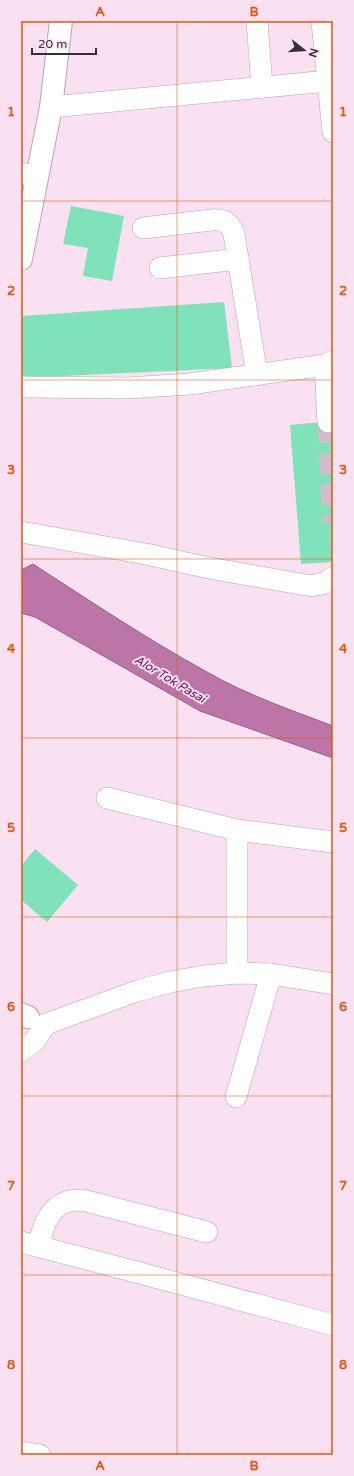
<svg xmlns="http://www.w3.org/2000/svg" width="354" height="1476" viewBox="0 0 354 1476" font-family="'Varela Round',sans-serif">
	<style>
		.water { fill: #bc75a7; stroke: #946084 }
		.building { fill: #7fe2bb }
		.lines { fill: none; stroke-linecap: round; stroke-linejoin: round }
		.minor-tunnel { stroke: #d2bdcb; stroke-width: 21; stroke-dasharray: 21 10; stroke-linecap: butt }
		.minor-casing { stroke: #b9a2b1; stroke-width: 22 }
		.major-casing { stroke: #b9a2b1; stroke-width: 24 }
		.path { stroke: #9a8994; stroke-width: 2.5; stroke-dasharray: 4 2; stroke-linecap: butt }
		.minor { stroke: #fff; stroke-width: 21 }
		.major { stroke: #fff; stroke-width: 22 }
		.grid { fill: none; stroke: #df570e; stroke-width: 1; stroke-opacity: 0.55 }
		.labels { text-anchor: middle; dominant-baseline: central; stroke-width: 4; stroke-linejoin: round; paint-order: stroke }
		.water-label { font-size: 12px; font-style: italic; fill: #630b51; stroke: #f9e1f1 }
		.neatline { fill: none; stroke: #df570e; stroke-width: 1.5 }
		.grid-label { font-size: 13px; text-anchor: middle; font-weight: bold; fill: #df570e }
	</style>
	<rect width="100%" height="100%" fill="#f9e1f1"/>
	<path class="water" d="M 33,564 C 90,601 147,639 207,672 C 247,695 291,710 333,726 L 333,758 L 200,711 L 35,617 L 21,613 L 21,570 Z"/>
	<g class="building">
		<path d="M 71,206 L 124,216 L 112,281 L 83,276 L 88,248 L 63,244 Z"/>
		<path d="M 224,302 L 232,368 L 21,378 L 22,316 Z"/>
		<path d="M 333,421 L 333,562 L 301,564 L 290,425 Z"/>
		<path d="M 35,849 L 78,885 L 47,922 L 21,900 L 21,866 Z"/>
	</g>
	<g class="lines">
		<path class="minor-tunnel" d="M 328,422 L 333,522"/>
		<defs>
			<g id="minor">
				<path d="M 257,21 L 262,87"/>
				<path d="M 322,21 L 333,132"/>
				<path d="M 51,107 L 328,81"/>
				<path d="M 21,173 L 37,177"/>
				<path d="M 143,228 L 211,220 C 225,219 228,221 234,234 L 257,375"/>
				<path d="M 160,268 L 238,259"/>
				<path d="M 325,365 L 328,422"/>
				<path d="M 21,387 L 128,388 L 190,384 L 325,365 L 333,361"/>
				<path d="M 21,532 L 146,554 L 209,568 L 306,585 C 317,587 325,584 333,577"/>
				<path d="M 107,798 L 237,830 L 333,842"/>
				<path d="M 237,830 L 237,973"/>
				<path d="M 21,1051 L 34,1042 L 46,1024 L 137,991 L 170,982 L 204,976 L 237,973 L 271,974 L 333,984"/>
				<path d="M 236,1097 L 271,974"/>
				<path d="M 21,1242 L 140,1273 L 333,1325"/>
				<path d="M 38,1246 C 43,1229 47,1209 66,1202 C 71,1200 77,1200 82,1200 L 207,1232"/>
				<path d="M 21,1452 L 40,1455"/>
			</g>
			<g id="major">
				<path d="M 21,259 L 51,107 L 61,21"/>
				<path d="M 21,1014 L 28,1017"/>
			</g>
		</defs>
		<use href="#minor" class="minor-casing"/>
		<use href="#major" class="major-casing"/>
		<path class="path" d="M 331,510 L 333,510"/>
		<use href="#minor" class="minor"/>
		<use href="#major" class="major"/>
	</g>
	<path class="grid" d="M 177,21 L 177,1455M 21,201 L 333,201M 21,380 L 333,380M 21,559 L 333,559M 21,738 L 333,738M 21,917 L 333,917M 21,1096 L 333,1096M 21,1275 L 333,1275"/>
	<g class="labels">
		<g class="water-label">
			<text transform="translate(170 679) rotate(31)">Alor Tok Pasai</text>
		</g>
	</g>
	<rect width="354" height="1476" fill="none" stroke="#f9e1f1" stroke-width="44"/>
	<g transform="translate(304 50) rotate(107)" stroke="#f9e1f1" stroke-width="3" paint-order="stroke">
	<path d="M0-3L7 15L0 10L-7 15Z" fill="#372e34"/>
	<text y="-6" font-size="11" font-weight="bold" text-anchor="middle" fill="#372e34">N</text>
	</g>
	<path d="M32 48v6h64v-6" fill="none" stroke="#372e34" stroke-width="2"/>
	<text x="38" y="48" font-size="12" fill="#372e34" stroke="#f9e1f1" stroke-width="3" paint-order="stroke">20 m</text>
	<rect x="22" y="22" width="310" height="1432" class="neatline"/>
	<g class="grid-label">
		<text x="100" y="16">A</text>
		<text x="254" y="16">B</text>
		<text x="11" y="116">1</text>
		<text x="343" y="116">1</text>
		<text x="11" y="295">2</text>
		<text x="343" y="295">2</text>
		<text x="11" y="474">3</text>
		<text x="343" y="474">3</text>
		<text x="11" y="653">4</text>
		<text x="343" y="653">4</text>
		<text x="11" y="832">5</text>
		<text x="343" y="832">5</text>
		<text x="11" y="1011">6</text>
		<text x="343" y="1011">6</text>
		<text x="11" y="1190">7</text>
		<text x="343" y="1190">7</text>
		<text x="11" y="1369">8</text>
		<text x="343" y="1369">8</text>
		<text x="100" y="1470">A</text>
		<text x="254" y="1470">B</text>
	</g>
</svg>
